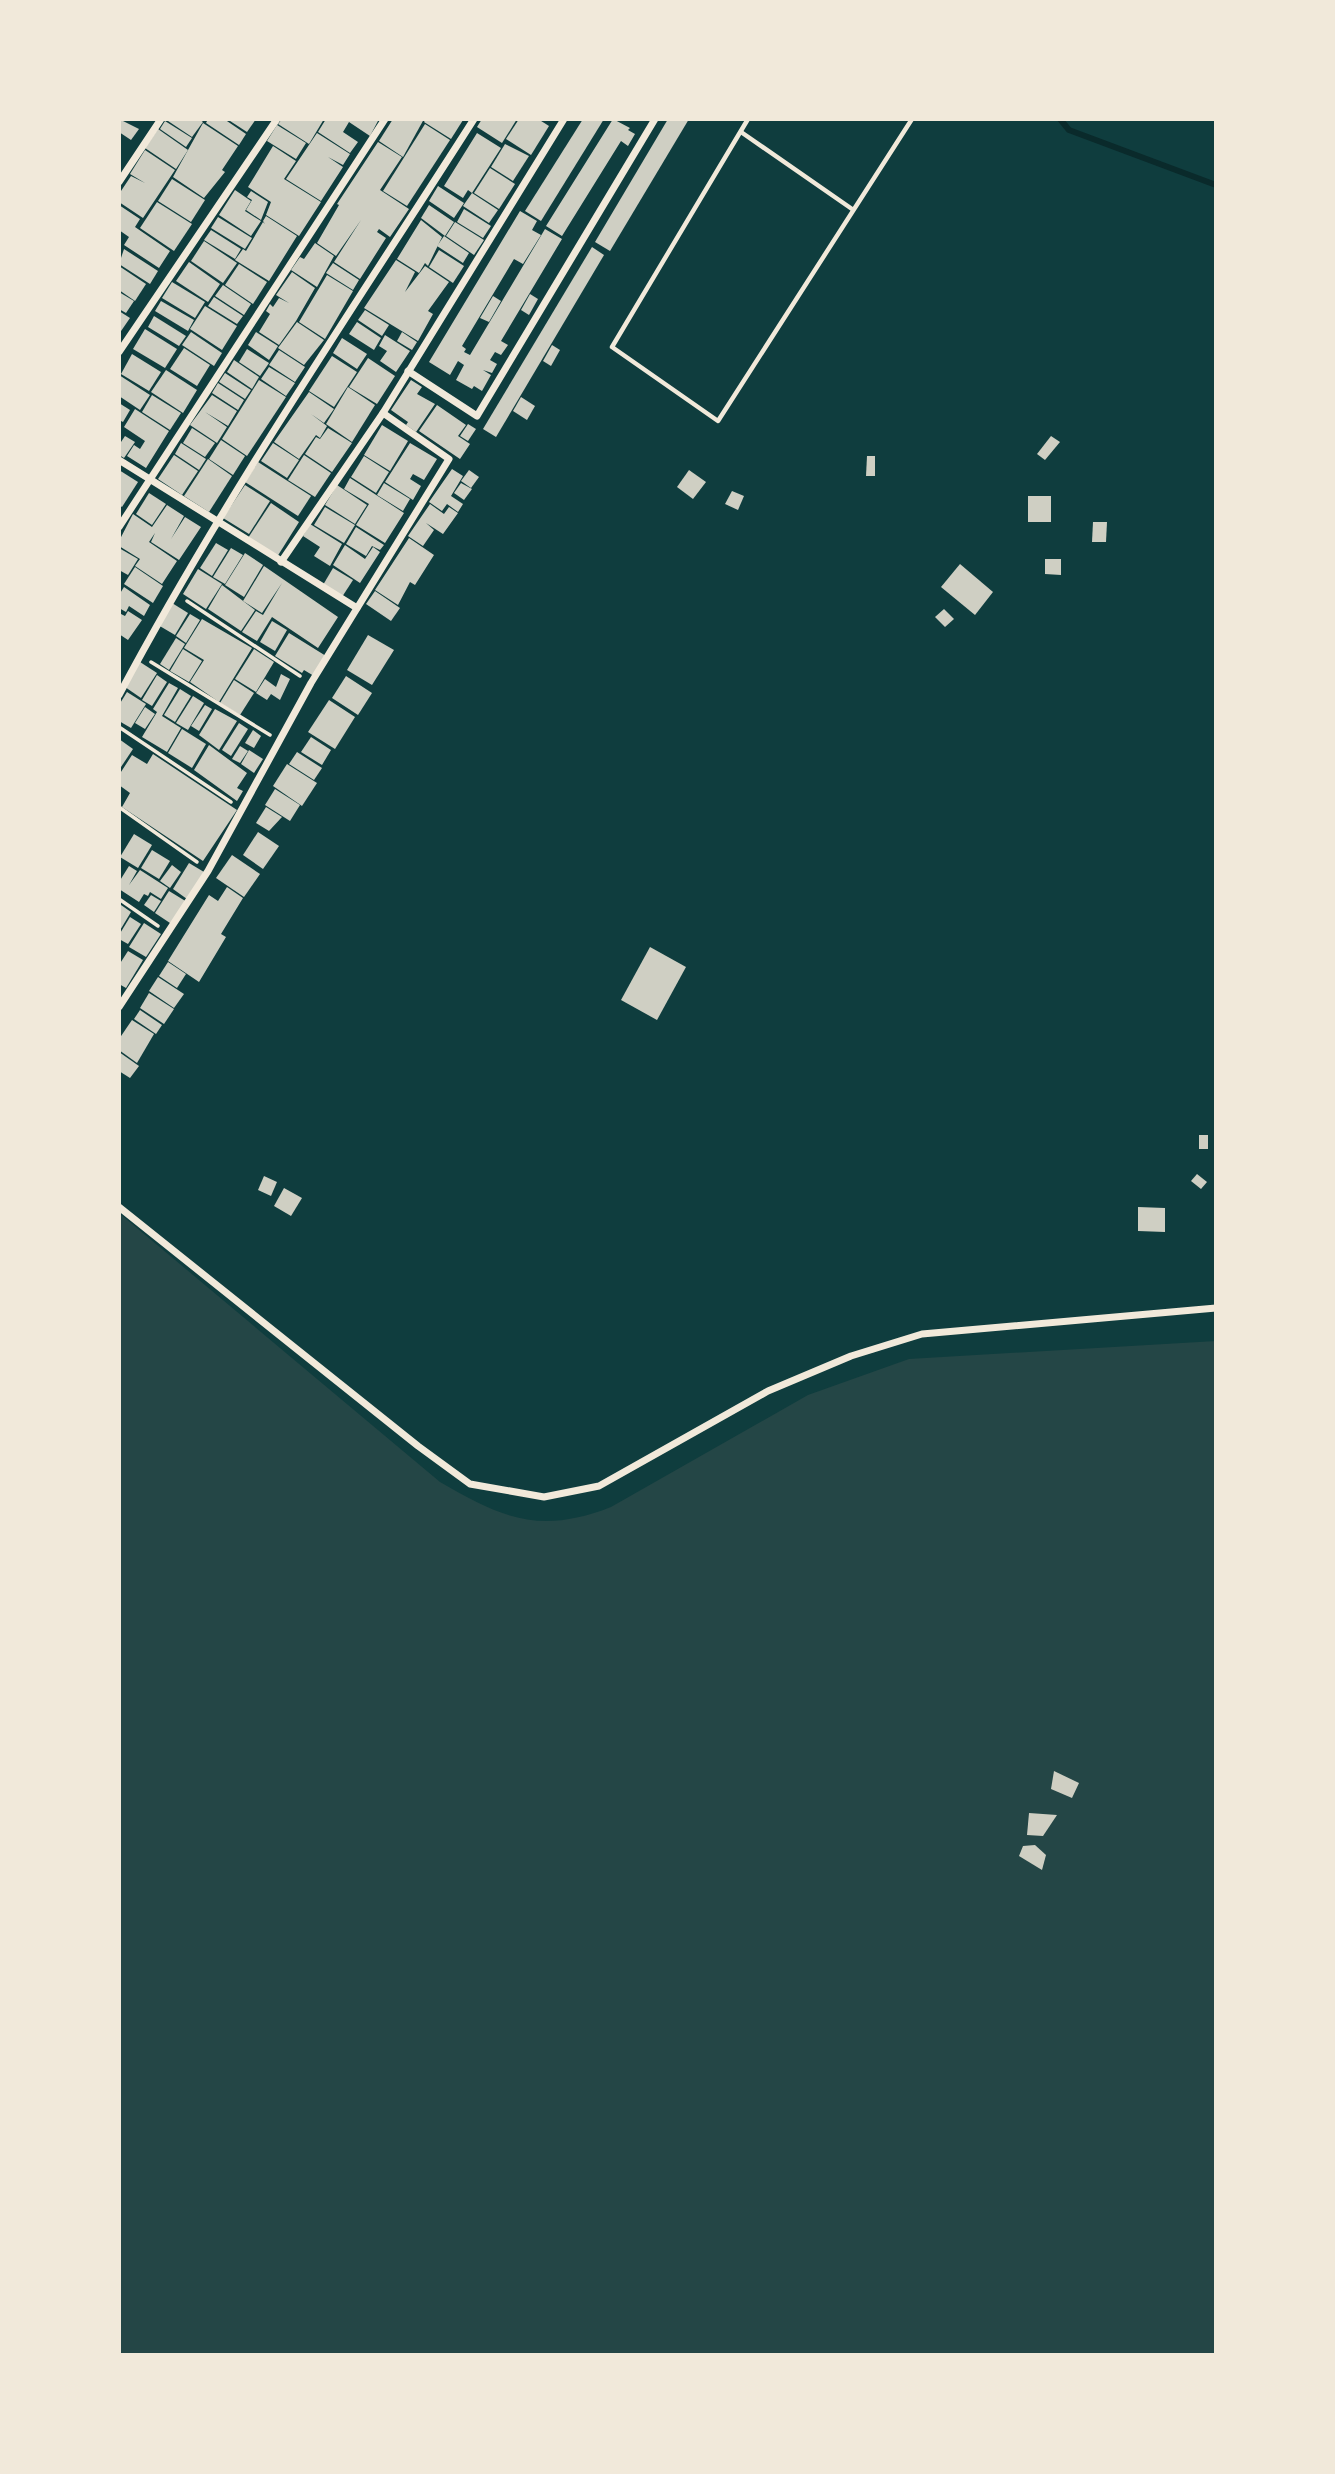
<svg xmlns="http://www.w3.org/2000/svg" width="1335" height="2474" viewBox="0 0 1335 2474" font-family="Poppins,sans-serif">
	<style>
		.green { fill: #244646 }
		.lines { fill: none; stroke-linecap: round; stroke-linejoin: round }
		.stream { stroke: #0a2a2b; stroke-width: 6 }
		.building { fill: #cfcfc3 }
		.path { stroke: #f1e9da; stroke-width: 3.5 }
		.service { stroke: #f1e9da; stroke-width: 4.5 }
		.minor { stroke: #f1e9da; stroke-width: 7 }
	</style>
	<rect width="100%" height="100%" fill="#0f3d3e"/>
	<path class="green" d="M 119,1213 L 440,1482 C 502,1518 540,1535 611,1507 L 808,1395 L 909,1359 L 1216,1341 L 1216,2355 L 119,2355 Z"/>
	<g class="lines">
		<path class="stream" d="M 1060,119 L 1069,130 L 1216,185"/>
	</g>
	<g class="building">
		<path d="M 119,119 L 139,129 L 131,140 L 119,132 Z"/>
		<path d="M 165,119 L 199,119 L 203,122 L 192,137 Z"/>
		<path d="M 208,119 L 224,119 L 246,134 L 239,145 L 206,123 Z"/>
		<path d="M 227,119 L 256,119 L 247,132 Z"/>
		<path d="M 282,119 L 324,119 L 309,144 L 278,124 Z"/>
		<path d="M 326,119 L 379,119 L 370,136 L 349,122 L 343,132 L 358,142 L 350,153 L 318,132 Z"/>
		<path d="M 393,119 L 424,119 L 403,157 L 379,141 Z"/>
		<path d="M 426,119 L 462,119 L 463,120 L 451,139 L 424,122 Z"/>
		<path d="M 482,119 L 517,119 L 502,143 L 477,127 Z"/>
		<path d="M 519,119 L 538,119 L 549,126 L 531,155 L 506,139 Z"/>
		<path d="M 583,119 L 604,119 L 541,221 L 525,211 Z"/>
		<path d="M 613,119 L 630,128 L 628,130 L 635,134 L 628,146 L 621,141 L 562,236 L 546,226 Z"/>
		<path d="M 668,119 L 689,119 L 610,251 L 595,242 Z"/>
		<path d="M 165,121 L 192,138 L 186,147 L 160,129 Z"/>
		<path d="M 203,123 L 238,146 L 222,170 L 225,172 L 204,198 L 173,177 Z"/>
		<path d="M 425,124 L 450,140 L 407,206 L 383,191 Z"/>
		<path d="M 277,125 L 306,143 L 296,159 L 267,141 Z"/>
		<path d="M 158,129 L 188,150 L 176,169 L 145,148 Z"/>
		<path d="M 317,133 L 350,154 L 343,165 L 328,157 L 343,167 L 321,201 L 286,179 Z"/>
		<path d="M 477,133 L 501,148 L 472,193 L 468,190 L 463,198 L 444,186 Z"/>
		<path d="M 378,142 L 402,157 L 380,190 L 409,209 L 390,237 L 379,229 L 377,232 L 386,238 L 360,279 L 334,262 L 361,220 L 336,256 L 317,243 L 339,205 L 337,204 Z"/>
		<path d="M 505,144 L 529,156 L 513,181 L 491,167 Z"/>
		<path d="M 273,146 L 296,161 L 284,179 L 321,202 L 299,236 L 266,215 L 271,202 L 248,187 Z"/>
		<path d="M 145,150 L 175,170 L 143,218 L 119,202 L 119,194 L 131,176 L 145,183 L 130,174 Z"/>
		<path d="M 490,168 L 515,184 L 499,209 L 474,193 Z"/>
		<path d="M 172,179 L 205,200 L 191,222 L 158,201 Z"/>
		<path d="M 438,186 L 464,203 L 454,218 L 429,201 Z"/>
		<path d="M 235,190 L 251,201 L 245,211 L 261,221 L 251,236 L 219,215 Z"/>
		<path d="M 251,191 L 268,202 L 261,220 L 246,210 L 252,200 L 247,197 Z"/>
		<path d="M 472,193 L 498,210 L 489,223 L 463,206 Z"/>
		<path d="M 157,202 L 192,224 L 174,251 L 140,228 Z"/>
		<path d="M 119,205 L 140,219 L 135,227 L 170,251 L 159,268 L 124,245 L 129,237 L 119,230 Z"/>
		<path d="M 429,205 L 454,222 L 445,236 L 421,218 Z"/>
		<path d="M 464,209 L 491,226 L 483,238 L 457,222 Z"/>
		<path d="M 520,211 L 537,221 L 532,230 L 541,235 L 523,264 L 514,259 L 462,346 L 466,349 L 464,352 L 470,355 L 545,229 L 562,239 L 501,341 L 508,345 L 501,355 L 495,352 L 490,360 L 497,364 L 492,373 L 483,370 L 491,375 L 482,391 L 474,386 L 472,389 L 456,380 L 464,365 L 458,361 L 450,375 L 429,362 Z"/>
		<path d="M 266,216 L 297,236 L 269,281 L 235,260 L 243,249 L 246,251 L 263,222 L 265,224 L 263,221 Z"/>
		<path d="M 218,217 L 252,238 L 245,249 L 211,228 Z"/>
		<path d="M 421,220 L 442,237 L 428,266 L 425,263 L 419,273 L 397,259 Z"/>
		<path d="M 455,222 L 484,240 L 474,255 L 446,236 Z"/>
		<path d="M 211,230 L 241,249 L 235,259 L 204,240 Z"/>
		<path d="M 444,236 L 469,253 L 463,263 L 437,246 Z"/>
		<path d="M 204,241 L 237,263 L 223,283 L 191,261 Z"/>
		<path d="M 315,243 L 334,256 L 317,287 L 291,270 L 300,257 L 304,259 Z"/>
		<path d="M 592,247 L 604,255 L 496,437 L 483,429 Z"/>
		<path d="M 124,249 L 158,271 L 150,284 L 119,264 Z"/>
		<path d="M 439,250 L 464,266 L 453,283 L 429,267 Z"/>
		<path d="M 396,260 L 415,272 L 405,292 L 425,266 L 449,282 L 428,311 L 433,314 L 418,341 L 364,308 Z"/>
		<path d="M 189,262 L 220,284 L 208,302 L 176,281 Z"/>
		<path d="M 333,263 L 359,280 L 353,290 L 326,273 Z"/>
		<path d="M 239,264 L 267,282 L 253,304 L 225,285 Z"/>
		<path d="M 119,266 L 146,284 L 135,301 L 119,290 Z"/>
		<path d="M 292,272 L 315,288 L 296,321 L 279,345 L 259,332 L 270,314 L 266,311 L 270,304 L 273,307 L 279,298 L 289,303 L 276,295 Z"/>
		<path d="M 327,275 L 353,291 L 325,339 L 299,322 Z"/>
		<path d="M 172,282 L 205,302 L 195,318 L 162,298 Z"/>
		<path d="M 223,285 L 251,304 L 244,315 L 215,296 Z"/>
		<path d="M 119,292 L 134,301 L 126,313 L 119,309 Z"/>
		<path d="M 530,294 L 538,299 L 529,315 L 521,310 Z"/>
		<path d="M 493,296 L 501,301 L 489,322 L 480,318 Z"/>
		<path d="M 214,297 L 243,316 L 237,324 L 208,306 Z"/>
		<path d="M 161,301 L 194,320 L 188,331 L 155,311 Z"/>
		<path d="M 205,306 L 237,326 L 222,350 L 190,329 Z"/>
		<path d="M 365,310 L 389,325 L 382,336 L 358,320 Z"/>
		<path d="M 119,311 L 130,318 L 119,334 Z"/>
		<path d="M 154,316 L 186,336 L 179,346 L 148,327 Z"/>
		<path d="M 297,322 L 324,340 L 304,365 L 278,348 Z"/>
		<path d="M 357,322 L 381,338 L 374,350 L 349,334 Z"/>
		<path d="M 145,329 L 177,349 L 165,368 L 133,349 Z"/>
		<path d="M 191,332 L 222,353 L 214,366 L 182,345 Z"/>
		<path d="M 256,332 L 278,346 L 269,360 L 248,345 Z"/>
		<path d="M 402,332 L 417,342 L 412,350 L 397,341 Z"/>
		<path d="M 385,335 L 410,351 L 396,372 L 380,361 L 387,351 L 379,346 Z"/>
		<path d="M 342,338 L 367,354 L 357,369 L 333,353 Z"/>
		<path d="M 552,345 L 560,350 L 551,366 L 543,361 Z"/>
		<path d="M 184,348 L 210,365 L 197,386 L 170,369 Z"/>
		<path d="M 247,349 L 269,363 L 260,376 L 239,362 Z"/>
		<path d="M 279,350 L 305,367 L 295,382 L 269,365 Z"/>
		<path d="M 132,354 L 161,372 L 149,391 L 121,374 Z"/>
		<path d="M 332,356 L 357,372 L 334,407 L 309,391 Z"/>
		<path d="M 368,358 L 395,376 L 377,404 L 349,387 Z"/>
		<path d="M 234,360 L 259,377 L 252,389 L 227,372 Z"/>
		<path d="M 269,367 L 295,383 L 286,396 L 261,379 Z"/>
		<path d="M 166,370 L 197,390 L 183,413 L 151,392 Z"/>
		<path d="M 225,373 L 251,390 L 245,399 L 219,382 Z"/>
		<path d="M 119,375 L 150,395 L 140,410 L 119,396 Z"/>
		<path d="M 259,380 L 286,397 L 247,456 L 222,439 Z"/>
		<path d="M 411,380 L 422,387 L 417,394 L 435,404 L 416,432 L 406,425 L 408,422 L 391,410 Z"/>
		<path d="M 218,383 L 244,400 L 238,410 L 212,393 Z"/>
		<path d="M 348,387 L 375,405 L 352,442 L 326,424 Z"/>
		<path d="M 309,392 L 334,409 L 324,423 L 311,414 L 327,426 L 320,438 L 316,435 L 299,459 L 274,442 Z"/>
		<path d="M 152,395 L 181,413 L 170,430 L 142,412 Z"/>
		<path d="M 212,395 L 237,411 L 228,426 L 205,412 L 227,427 L 217,443 L 190,425 Z"/>
		<path d="M 521,397 L 535,406 L 527,420 L 513,411 Z"/>
		<path d="M 119,403 L 130,410 L 123,422 L 119,420 Z"/>
		<path d="M 437,405 L 466,425 L 458,436 L 470,444 L 460,459 L 419,431 Z"/>
		<path d="M 135,409 L 169,431 L 146,468 L 127,456 L 134,445 L 140,449 L 145,441 L 124,427 Z"/>
		<path d="M 468,424 L 476,429 L 468,441 L 460,436 Z"/>
		<path d="M 382,425 L 408,441 L 390,471 L 364,455 Z"/>
		<path d="M 192,428 L 215,443 L 205,457 L 183,443 Z"/>
		<path d="M 328,428 L 352,443 L 332,472 L 305,454 L 316,437 L 320,439 Z"/>
		<path d="M 125,436 L 135,442 L 124,458 L 119,455 L 119,445 Z"/>
		<path d="M 1051,436 L 1060,442 L 1045,460 L 1037,454 Z"/>
		<path d="M 221,440 L 245,456 L 233,475 L 209,459 Z"/>
		<path d="M 181,443 L 206,459 L 199,470 L 175,454 Z"/>
		<path d="M 273,443 L 299,460 L 287,478 L 261,461 Z"/>
		<path d="M 410,443 L 437,459 L 424,480 L 413,474 L 410,479 L 421,486 L 413,500 L 385,482 Z"/>
		<path d="M 174,455 L 198,471 L 182,495 L 158,479 Z"/>
		<path d="M 304,455 L 331,473 L 315,497 L 288,480 Z"/>
		<path d="M 364,456 L 389,472 L 376,493 L 351,477 Z"/>
		<path d="M 867,456 L 875,456 L 875,476 L 866,476 Z"/>
		<path d="M 208,459 L 232,476 L 209,512 L 184,496 Z"/>
		<path d="M 258,462 L 311,496 L 298,516 L 245,482 Z"/>
		<path d="M 452,469 L 463,476 L 451,496 L 463,504 L 458,512 L 447,504 L 442,511 L 429,502 Z"/>
		<path d="M 119,470 L 138,482 L 122,507 L 119,505 Z"/>
		<path d="M 469,470 L 479,477 L 471,488 L 461,481 Z"/>
		<path d="M 689,470 L 706,482 L 693,499 L 677,487 Z"/>
		<path d="M 350,478 L 404,513 L 385,543 L 356,525 L 369,504 L 344,489 Z"/>
		<path d="M 384,483 L 410,499 L 403,511 L 377,495 Z"/>
		<path d="M 461,483 L 472,489 L 464,500 L 454,493 Z"/>
		<path d="M 245,485 L 270,501 L 249,534 L 223,518 Z"/>
		<path d="M 337,485 L 367,505 L 355,524 L 325,505 Z"/>
		<path d="M 732,491 L 744,496 L 738,510 L 725,504 Z"/>
		<path d="M 149,493 L 166,504 L 152,525 L 136,514 Z"/>
		<rect x="1028" y="496" width="23" height="26"/>
		<path d="M 271,503 L 299,522 L 277,557 L 248,538 Z"/>
		<path d="M 430,504 L 444,514 L 449,507 L 458,513 L 443,534 L 426,523 L 434,530 L 423,546 L 408,536 Z"/>
		<path d="M 167,505 L 184,516 L 171,539 L 185,517 L 201,527 L 179,560 L 151,542 L 155,533 L 149,542 L 177,561 L 162,584 L 135,566 L 140,559 L 119,546 L 119,541 L 133,514 L 152,527 Z"/>
		<path d="M 325,507 L 355,525 L 344,543 L 314,525 Z"/>
		<path d="M 1093,522 L 1107,522 L 1106,542 L 1092,542 Z"/>
		<path d="M 310,524 L 342,544 L 330,566 L 314,556 L 320,547 L 303,536 Z"/>
		<path d="M 356,527 L 384,545 L 380,550 L 372,546 L 366,556 L 346,544 Z"/>
		<path d="M 409,538 L 434,555 L 415,585 L 410,582 L 398,605 L 375,590 Z"/>
		<path d="M 216,543 L 228,550 L 212,576 L 200,568 Z"/>
		<path d="M 345,545 L 365,559 L 373,547 L 380,552 L 360,583 L 333,565 Z"/>
		<path d="M 119,548 L 138,559 L 128,575 L 119,570 Z"/>
		<path d="M 231,548 L 243,555 L 225,584 L 213,577 Z"/>
		<path d="M 245,553 L 263,565 L 244,597 L 225,585 Z"/>
		<path d="M 1045,559 L 1061,559 L 1061,575 L 1045,574 Z"/>
		<path d="M 960,564 L 993,592 L 975,615 L 941,587 Z"/>
		<path d="M 264,566 L 338,617 L 318,648 L 272,617 L 257,641 L 242,632 L 256,611 L 263,615 L 282,583 L 262,613 L 243,601 Z"/>
		<path d="M 135,567 L 163,586 L 153,603 L 124,584 Z"/>
		<path d="M 333,568 L 353,580 L 342,597 L 323,585 Z"/>
		<path d="M 198,569 L 222,584 L 206,609 L 183,594 Z"/>
		<path d="M 222,585 L 255,610 L 241,631 L 208,609 Z"/>
		<path d="M 124,587 L 150,605 L 144,616 L 129,606 L 126,612 L 119,608 L 119,595 Z"/>
		<path d="M 375,591 L 400,608 L 391,621 L 366,604 Z"/>
		<path d="M 172,603 L 188,613 L 175,635 L 158,625 Z"/>
		<path d="M 944,609 L 954,619 L 945,627 L 935,617 Z"/>
		<path d="M 128,611 L 142,620 L 128,640 L 119,634 L 119,613 L 125,616 Z"/>
		<path d="M 190,614 L 200,620 L 186,643 L 176,636 Z"/>
		<path d="M 202,619 L 252,648 L 219,702 L 190,682 L 204,660 L 184,648 Z"/>
		<path d="M 272,621 L 287,630 L 275,651 L 260,642 Z"/>
		<path d="M 289,633 L 326,656 L 314,676 L 304,670 L 302,673 L 275,656 Z"/>
		<path d="M 368,635 L 394,650 L 372,685 L 347,670 Z"/>
		<path d="M 176,638 L 185,644 L 169,670 L 160,664 Z"/>
		<path d="M 183,649 L 202,661 L 189,682 L 170,671 Z"/>
		<path d="M 254,649 L 274,662 L 256,692 L 235,679 Z"/>
		<path d="M 140,662 L 157,673 L 141,698 L 125,687 Z"/>
		<path d="M 281,674 L 290,679 L 280,700 L 271,694 L 267,700 L 256,693 L 265,679 L 276,687 Z"/>
		<path d="M 157,675 L 167,682 L 152,706 L 142,700 Z"/>
		<path d="M 346,676 L 372,693 L 358,715 L 332,698 Z"/>
		<path d="M 234,680 L 254,693 L 240,715 L 220,703 Z"/>
		<path d="M 169,683 L 178,688 L 162,716 L 181,728 L 167,752 L 142,737 L 157,712 L 153,709 Z"/>
		<path d="M 180,689 L 191,696 L 175,722 L 164,715 Z"/>
		<path d="M 127,692 L 146,704 L 131,728 L 119,721 L 119,705 Z"/>
		<path d="M 193,696 L 204,703 L 188,730 L 176,723 Z"/>
		<path d="M 329,700 L 355,717 L 335,749 L 308,732 Z"/>
		<path d="M 205,705 L 212,709 L 199,731 L 191,726 Z"/>
		<path d="M 145,707 L 155,714 L 145,729 L 135,723 Z"/>
		<path d="M 215,709 L 237,721 L 219,750 L 199,735 Z"/>
		<path d="M 239,723 L 248,729 L 231,756 L 222,750 Z"/>
		<path d="M 182,729 L 206,744 L 192,768 L 168,753 Z"/>
		<path d="M 253,730 L 261,736 L 254,748 L 245,743 Z"/>
		<path d="M 311,737 L 331,750 L 322,765 L 301,752 Z"/>
		<path d="M 119,739 L 133,749 L 119,770 Z"/>
		<path d="M 209,745 L 247,773 L 237,788 L 243,791 L 237,801 L 194,770 Z"/>
		<path d="M 240,746 L 248,751 L 240,763 L 232,759 Z"/>
		<path d="M 249,750 L 263,759 L 254,773 L 241,764 Z"/>
		<path d="M 297,752 L 322,768 L 314,780 L 289,764 Z"/>
		<path d="M 153,754 L 237,810 L 203,861 L 122,807 L 130,793 L 119,785 L 119,775 L 132,755 L 147,764 Z"/>
		<path d="M 287,764 L 317,783 L 302,806 L 273,786 Z"/>
		<path d="M 275,789 L 300,805 L 290,821 L 265,805 Z"/>
		<path d="M 266,807 L 282,817 L 269,831 L 256,823 Z"/>
		<path d="M 258,832 L 279,846 L 263,869 L 243,855 Z"/>
		<path d="M 134,834 L 152,845 L 138,868 L 120,857 Z"/>
		<path d="M 152,850 L 170,861 L 159,879 L 141,868 Z"/>
		<path d="M 232,855 L 260,874 L 244,897 L 216,878 Z"/>
		<path d="M 189,863 L 204,872 L 187,899 L 173,889 Z"/>
		<path d="M 172,865 L 181,872 L 170,888 L 160,881 Z"/>
		<path d="M 129,866 L 137,871 L 129,885 L 140,870 L 168,888 L 161,899 L 150,892 L 148,896 L 144,894 L 139,902 L 119,889 L 119,882 Z"/>
		<path d="M 227,887 L 243,898 L 221,934 L 226,937 L 199,982 L 168,961 L 209,895 L 218,901 Z"/>
		<path d="M 169,891 L 187,902 L 173,925 L 155,913 Z"/>
		<path d="M 151,895 L 161,901 L 154,912 L 144,905 Z"/>
		<path d="M 121,905 L 131,912 L 119,932 L 119,908 Z"/>
		<path d="M 130,917 L 141,924 L 128,944 L 119,939 L 119,935 Z"/>
		<path d="M 144,923 L 161,934 L 146,957 L 129,947 Z"/>
		<path d="M 650,947 L 686,967 L 657,1020 L 621,1000 Z"/>
		<path d="M 128,951 L 143,960 L 126,988 L 119,984 L 119,965 Z"/>
		<path d="M 168,962 L 186,974 L 177,988 L 159,976 Z"/>
		<path d="M 158,977 L 184,994 L 174,1008 L 149,991 Z"/>
		<path d="M 149,993 L 174,1009 L 164,1024 L 140,1008 Z"/>
		<path d="M 140,1010 L 162,1025 L 156,1034 L 134,1019 Z"/>
		<path d="M 132,1020 L 154,1034 L 137,1063 L 119,1050 L 119,1039 Z"/>
		<path d="M 119,1052 L 139,1066 L 130,1078 L 119,1071 Z"/>
		<rect x="1199" y="1135" width="9" height="14"/>
		<path d="M 1197,1174 L 1207,1182 L 1201,1189 L 1191,1181 Z"/>
		<path d="M 264,1176 L 277,1182 L 271,1196 L 258,1190 Z"/>
		<path d="M 284,1188 L 302,1198 L 291,1216 L 274,1206 Z"/>
		<path d="M 1138,1207 L 1165,1208 L 1165,1232 L 1138,1231 Z"/>
		<path d="M 1054,1771 L 1079,1783 L 1072,1798 L 1051,1789 Z"/>
		<path d="M 1029,1813 L 1057,1815 L 1043,1836 L 1027,1835 Z"/>
		<path d="M 1035,1845 L 1046,1855 L 1042,1870 L 1019,1856 L 1023,1846 Z"/>
	</g>
	<g class="lines">
		<g class="path">
			<path d="M 187,601 L 300,676"/>
			<path d="M 151,662 L 270,735"/>
			<path d="M 119,727 L 231,802"/>
			<path d="M 119,807 L 197,862"/>
			<path d="M 119,899 L 158,926"/>
		</g>
		<g class="service">
			<path d="M 748,119 L 612,347 L 718,421 L 912,119"/>
			<path d="M 741,132 L 852,209"/>
		</g>
		<g class="minor">
			<path d="M 119,182 L 161,119"/>
			<path d="M 119,352 L 277,119"/>
			<path d="M 408,371 L 477,416 L 655,119"/>
			<path d="M 119,460 L 357,608"/>
			<path d="M 119,527 L 385,119"/>
			<path d="M 281,562 L 383,413 L 564,119"/>
			<path d="M 119,695 C 225,496 353,309 474,119"/>
			<path d="M 119,1007 L 208,871 L 311,683 L 449,459 L 383,413"/>
			<path d="M 119,1207 L 418,1446 L 470,1484 L 544,1497 L 599,1486 L 768,1391 L 851,1356 L 922,1334 L 1216,1308"/>
		</g>
	</g>
	<rect width="1335" height="2474" fill="none" stroke="#f1e9da" stroke-width="242"/>
</svg>
